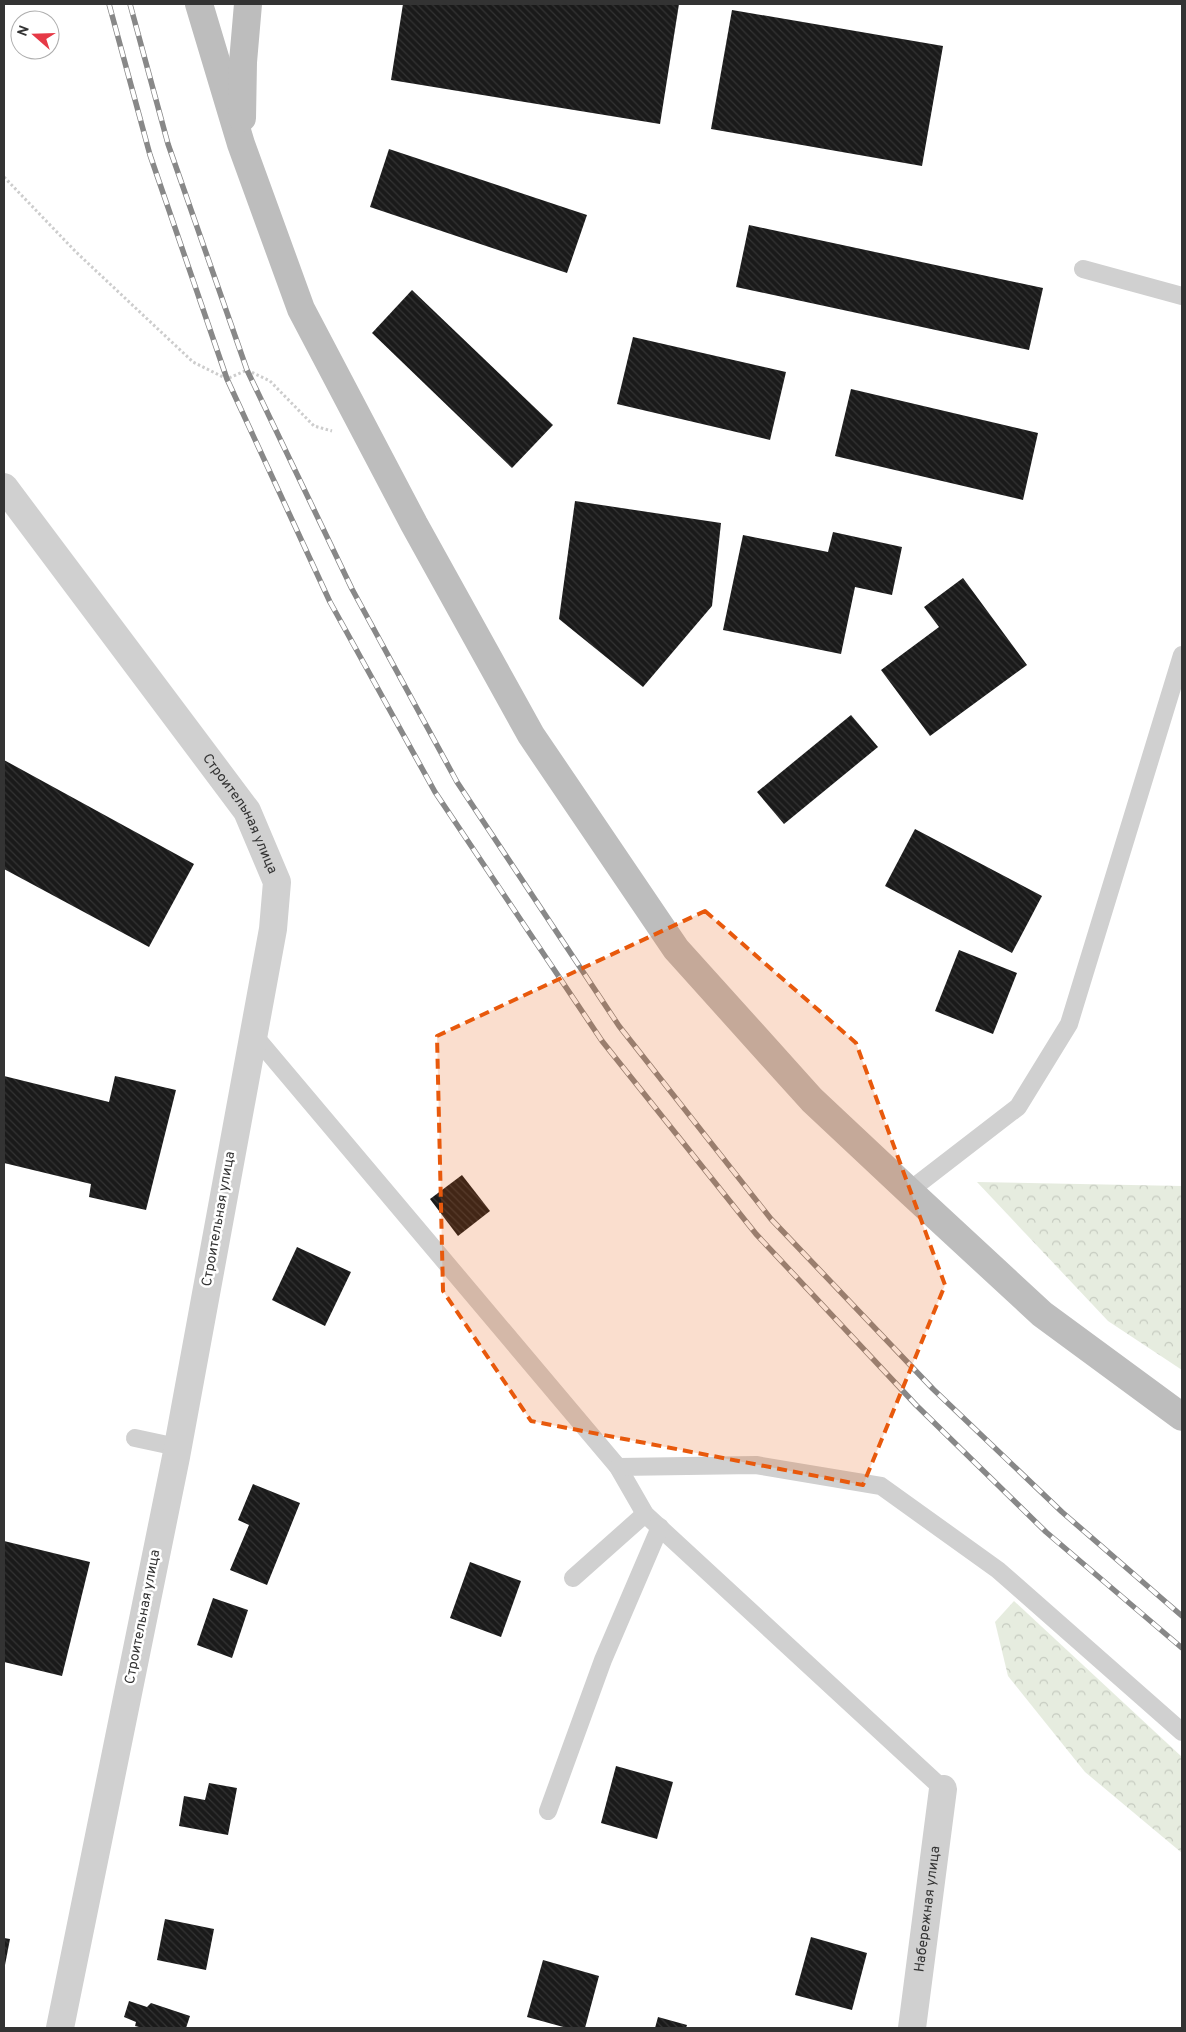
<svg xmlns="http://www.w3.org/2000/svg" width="1186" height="2032" viewBox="0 0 1186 2032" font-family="Overpass,sans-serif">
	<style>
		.forest { fill: url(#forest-crowns) }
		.building { fill: url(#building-back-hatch) }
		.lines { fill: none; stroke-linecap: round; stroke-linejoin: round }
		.path { stroke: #cdcdcd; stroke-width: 3; stroke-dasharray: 2.5 2.5; stroke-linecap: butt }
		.lane { stroke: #d0d0d0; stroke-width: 18 }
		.street { stroke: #d0d0d0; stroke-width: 28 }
		.secondary { stroke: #bdbdbd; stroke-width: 28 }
		.rail-casing { stroke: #888; stroke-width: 5.5 }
		.rail { stroke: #fff; stroke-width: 4; stroke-dasharray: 11; stroke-linecap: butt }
		.marked { fill: #e8590c; fill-opacity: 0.2; stroke: #e8590c; stroke-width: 4; stroke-dasharray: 10 6; stroke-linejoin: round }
		.labels { text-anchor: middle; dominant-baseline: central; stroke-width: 5; stroke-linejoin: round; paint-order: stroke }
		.street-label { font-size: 14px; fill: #333; stroke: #fff }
	</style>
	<defs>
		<pattern id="forest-crowns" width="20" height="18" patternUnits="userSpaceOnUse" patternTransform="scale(1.25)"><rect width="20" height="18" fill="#e6ecdf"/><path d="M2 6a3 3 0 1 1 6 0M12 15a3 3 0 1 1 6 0" fill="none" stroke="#c6cbc0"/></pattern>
		<pattern id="building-back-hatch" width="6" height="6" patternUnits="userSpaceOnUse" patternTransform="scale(1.25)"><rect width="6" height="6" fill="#1a1a1a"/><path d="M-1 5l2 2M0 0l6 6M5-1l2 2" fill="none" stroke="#333"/></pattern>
	</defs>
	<rect width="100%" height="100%" fill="#fff"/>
	<g class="forest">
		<path d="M 977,1182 L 1182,1186 L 1182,1370 L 1108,1321 Z"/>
		<path d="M 1014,1601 L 1182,1757 L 1182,1853 L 1085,1772 L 1008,1676 L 995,1622 Z"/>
	</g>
	<g class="building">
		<path d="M 403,4 L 679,4 L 660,124 L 391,80 Z"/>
		<path d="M 732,10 L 943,46 L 922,166 L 711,129 Z"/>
		<path d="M 389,149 L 587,215 L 567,273 L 370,207 Z"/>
		<path d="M 749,225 L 1043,288 L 1029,350 L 736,287 Z"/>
		<path d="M 412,290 L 553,425 L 512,468 L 372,333 Z"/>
		<path d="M 633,337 L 786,372 L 770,440 L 617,404 Z"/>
		<path d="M 851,389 L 1038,433 L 1023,500 L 835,456 Z"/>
		<path d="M 575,501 L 721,523 L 712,606 L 643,687 L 559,619 Z"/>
		<path d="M 833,532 L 902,547 L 892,595 L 855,587 L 841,654 L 723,630 L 743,535 L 828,552 Z"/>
		<path d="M 963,578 L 1027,665 L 930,736 L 881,670 L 939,627 L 924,607 Z"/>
		<path d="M 851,715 L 878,747 L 784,824 L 757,792 Z"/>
		<path d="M 4,760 L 194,864 L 149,947 L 4,869 Z"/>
		<path d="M 915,829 L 1042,896 L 1012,953 L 885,886 Z"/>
		<path d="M 959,950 L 1017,973 L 993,1034 L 935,1011 Z"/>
		<path d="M 4,1076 L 109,1102 L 115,1076 L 176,1090 L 146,1210 L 89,1197 L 91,1184 L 4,1163 Z"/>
		<path d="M 462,1175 L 490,1211 L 458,1236 L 430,1199 Z"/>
		<path d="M 297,1247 L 351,1272 L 325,1326 L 272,1300 Z"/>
		<path d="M 253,1484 L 300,1503 L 267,1585 L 230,1570 L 249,1525 L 238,1520 Z"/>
		<path d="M 4,1541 L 90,1562 L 62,1676 L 4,1662 Z"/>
		<path d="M 470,1562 L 521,1581 L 501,1637 L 450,1618 Z"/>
		<path d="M 213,1598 L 248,1610 L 232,1658 L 197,1645 Z"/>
		<path d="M 616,1766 L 673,1782 L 657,1839 L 601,1823 Z"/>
		<path d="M 209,1783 L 237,1788 L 228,1835 L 179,1826 L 184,1796 L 205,1800 Z"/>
		<path d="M 165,1919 L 214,1929 L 206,1970 L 157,1960 Z"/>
		<path d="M 811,1937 L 867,1953 L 852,2010 L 795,1995 Z"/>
		<path d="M 4,1938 L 10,1939 L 5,1965 L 4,1965 Z"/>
		<path d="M 543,1960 L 599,1976 L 585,2028 L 567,2028 L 527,2017 Z"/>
		<path d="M 129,2001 L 147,2007 L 151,2003 L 190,2016 L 186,2028 L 143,2028 L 135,2026 L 136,2022 L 124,2017 Z"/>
		<path d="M 658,2017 L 687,2025 L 686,2028 L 655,2028 Z"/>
	</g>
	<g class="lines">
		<path class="path" d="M 4,177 L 76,252 L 193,362 L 227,379 L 247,370 L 270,381 L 314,426 L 332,431"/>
		<g class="lane">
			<path d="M 1083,269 L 1182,296"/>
			<path d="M 253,1034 L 618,1467 L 645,1514 L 943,1789"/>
			<path d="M 909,1191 L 1018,1107 L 1069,1024 L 1182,655"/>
			<path d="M 135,1438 L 177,1447"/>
			<path d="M 618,1467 L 756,1465 L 881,1486 L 998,1570 L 1182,1732"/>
			<path d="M 573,1578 L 645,1514"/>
			<path d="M 548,1811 L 603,1660 L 660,1527"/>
		</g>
		<g class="street">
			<path id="s1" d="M 4,487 L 247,811 L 277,882 L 273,929 L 176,1457 L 60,2028"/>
			<path id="s2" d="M 912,2028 L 943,1789"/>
		</g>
		<g class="secondary">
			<path d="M 199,4 L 241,144 L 301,309 L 414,524 L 531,735 L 676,949 L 812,1100 L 909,1191 L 1042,1314 L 1182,1417"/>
			<path d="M 242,118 L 243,62 L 248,4"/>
		</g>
		<defs>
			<g id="rail">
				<path d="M 109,4 L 150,155 L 227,379 L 330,602 L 435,792 L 602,1041 L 756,1234 L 916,1405 L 1046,1532 L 1182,1648"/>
				<path d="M 130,4 L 168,144 L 247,370 L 352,589 L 457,782 L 619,1026 L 771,1219 L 933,1389 L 1062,1512 L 1182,1616"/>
			</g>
		</defs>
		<use href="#rail" class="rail-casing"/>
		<use href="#rail" class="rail"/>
	</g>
	<path class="marked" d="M 705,911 L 856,1043 L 945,1285 L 863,1485 L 531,1421 L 443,1291 L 437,1036 Z"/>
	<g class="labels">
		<g class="street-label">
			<text stroke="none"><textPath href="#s1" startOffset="404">Строительная улица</textPath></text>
			<text transform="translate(219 1219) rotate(-80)">Строительная улица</text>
			<text transform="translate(143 1617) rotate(-79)">Строительная улица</text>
			<text stroke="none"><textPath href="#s2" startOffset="120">Набережная улица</textPath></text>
		</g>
	</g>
	<rect width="1186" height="2032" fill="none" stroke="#333333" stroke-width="10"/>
	<g transform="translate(35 35) rotate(290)"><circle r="24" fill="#ffffff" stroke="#adadad"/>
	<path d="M0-4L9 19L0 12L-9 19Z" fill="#e63946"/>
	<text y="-8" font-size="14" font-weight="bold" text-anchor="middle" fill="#333333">N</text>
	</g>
</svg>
